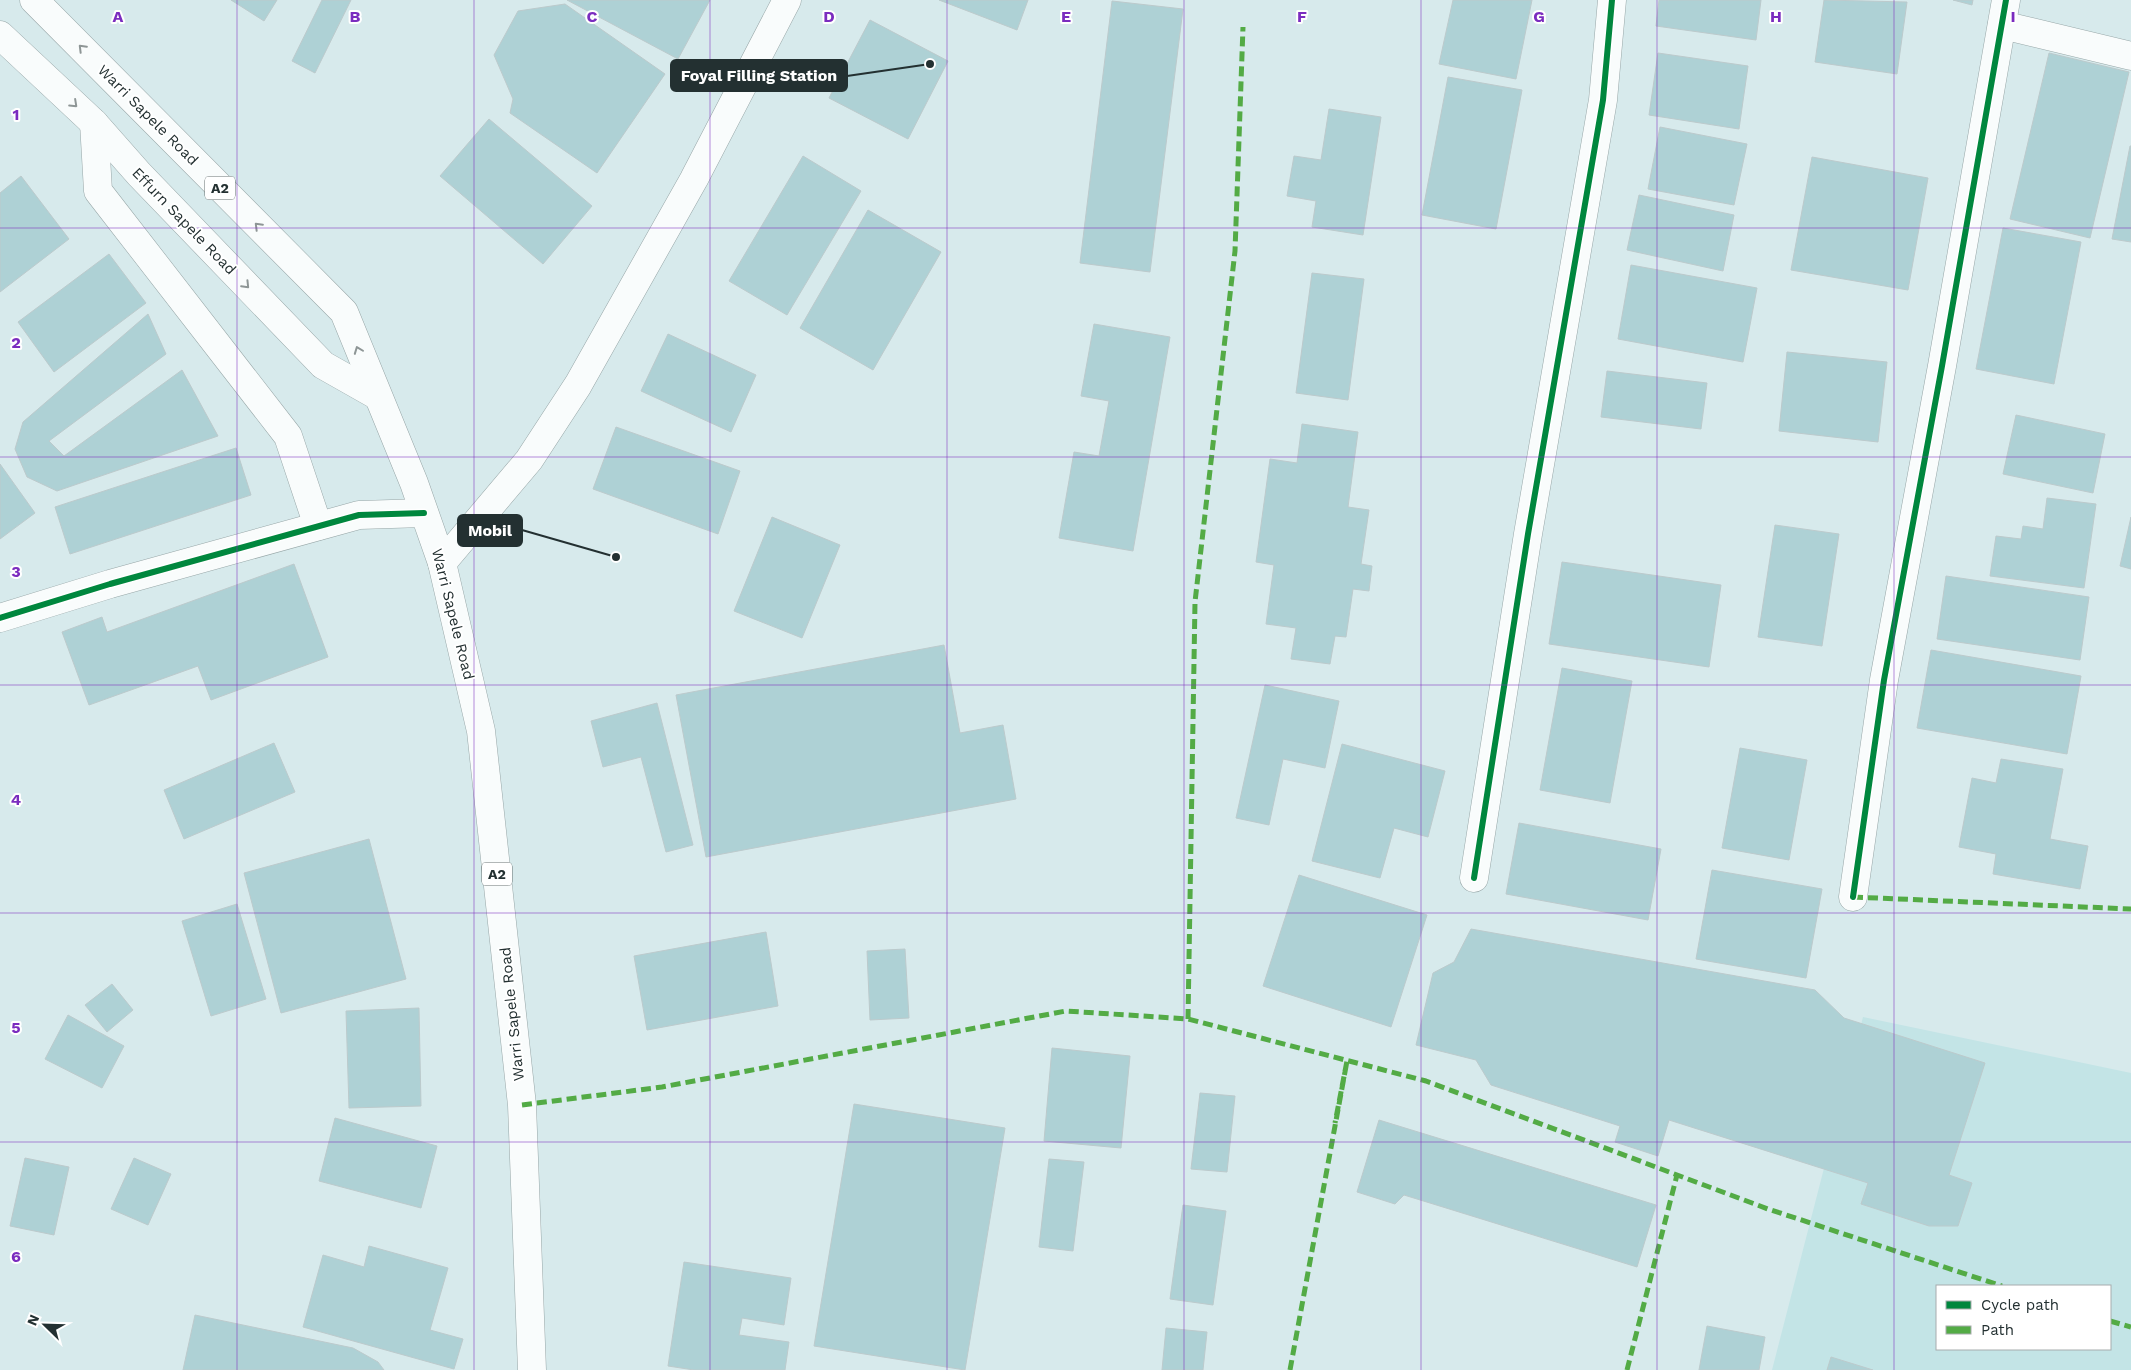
<svg xmlns="http://www.w3.org/2000/svg" width="2131" height="1370" viewBox="0 0 2131 1370" font-family="'Work Sans',sans-serif">
	<style>
		.built { fill: #c3e4e6; fill-rule: evenodd }
		.building { fill: #aed1d5; stroke: #bccacc }
		.lines { fill: none; stroke-linecap: round; stroke-linejoin: round }
		.minor-casing { stroke: #97a6a7; stroke-width: 29 }
		.secondary-casing { stroke: #97a6a7; stroke-width: 29 }
		.trunk-casing { stroke: #97a6a7; stroke-width: 29 }
		.minor { stroke: #f9fcfc; stroke-width: 28 }
		.secondary { stroke: #f9fcfc; stroke-width: 28 }
		.trunk { stroke: #f9fcfc; stroke-width: 28 }
		.quiet { stroke: #53ab45; stroke-width: 5; stroke-dasharray: 10 5; stroke-linecap: butt }
		.cycleway-casing { stroke: #fff; stroke-width: 9 }
		.cycleway { stroke: #00873e; stroke-width: 6 }
		.oneway { stroke: #8e9696 }
		.grid { fill: none; stroke: #7b2cbf; stroke-width: 1; stroke-opacity: 0.55 }
		.labels { text-anchor: middle; dominant-baseline: central; stroke-width: 4; stroke-linejoin: round; paint-order: stroke }
		.shield { fill: #fff; stroke: #656e6f; stroke-width: 1 }
		.shield-label { font-size: 14px; font-weight: bold; fill: #233031 }
		.street-label { font-size: 15px; fill: #233031; stroke: #fff }
		.grid-label { font-size: 16px; text-anchor: middle; font-weight: bold; fill: #7b2cbf; stroke: #fff; stroke-width: 4; stroke-linejoin: round; paint-order: stroke }
		.leader { fill: none; stroke: #233031; stroke-width: 2 }
		.callout-dot { fill: #233031; stroke: #fff; stroke-width: 2 }
		.callout { fill: #233031; stroke: #233031; stroke-width: 2 }
		.callout-label { font-size: 16px; text-anchor: middle; font-weight: bold; fill: #fff }
	</style>
	<rect width="100%" height="100%" fill="#d7eaec"/>
	<path class="built" d="M 1863,1017 L 2131,1073 L 2131,1370 L 1772,1370 ZM 1937,1286 L 2110,1286 L 2110,1349 L 1937,1349 Z"/>
	<g class="building">
		<path d="M 231,0 L 277,0 L 264,21 Z"/>
		<path d="M 322,0 L 351,0 L 315,73 L 292,61 Z"/>
		<path d="M 567,0 L 710,0 L 678,59 Z"/>
		<path d="M 939,0 L 1028,0 L 1017,30 Z"/>
		<path d="M 1453,0 L 1532,0 L 1516,79 L 1439,64 Z"/>
		<path d="M 1659,0 L 1761,0 L 1756,40 L 1656,26 Z"/>
		<path d="M 1824,0 L 1907,2 L 1897,74 L 1815,62 Z"/>
		<path d="M 1953,0 L 1973,0 L 1972,5 Z"/>
		<path d="M 1112,1 L 1183,9 L 1150,272 L 1080,263 Z"/>
		<path d="M 565,4 L 665,74 L 597,173 L 510,113 L 513,99 L 494,55 L 518,11 Z"/>
		<path d="M 870,20 L 948,61 L 908,139 L 829,98 Z"/>
		<path d="M 1658,53 L 1748,66 L 1739,129 L 1649,115 Z"/>
		<path d="M 2049,53 L 2129,72 L 2090,238 L 2010,219 Z"/>
		<path d="M 1448,77 L 1522,90 L 1496,229 L 1422,215 Z"/>
		<path d="M 1329,109 L 1381,117 L 1363,235 L 1312,227 L 1316,201 L 1287,196 L 1294,156 L 1321,160 Z"/>
		<path d="M 489,119 L 592,206 L 543,264 L 440,176 Z"/>
		<path d="M 1660,127 L 1747,144 L 1734,205 L 1648,189 Z"/>
		<path d="M 2130,146 L 2131,146 L 2131,242 L 2112,239 Z"/>
		<path d="M 803,156 L 861,191 L 787,315 L 729,281 Z"/>
		<path d="M 1812,157 L 1928,178 L 1908,290 L 1791,270 Z"/>
		<path d="M 21,176 L 69,239 L 0,292 L 0,193 Z"/>
		<path d="M 1639,195 L 1734,215 L 1723,271 L 1627,250 Z"/>
		<path d="M 868,210 L 941,252 L 873,370 L 800,328 Z"/>
		<path d="M 2003,228 L 2081,242 L 2054,384 L 1976,369 Z"/>
		<path d="M 109,254 L 146,303 L 54,372 L 18,322 Z"/>
		<path d="M 1631,265 L 1757,288 L 1743,362 L 1618,339 Z"/>
		<path d="M 1312,273 L 1364,279 L 1348,400 L 1296,393 Z"/>
		<path d="M 148,314 L 166,354 L 49,441 L 64,456 L 182,370 L 218,436 L 57,491 L 27,477 L 15,449 L 23,422 Z"/>
		<path d="M 1094,324 L 1170,337 L 1133,551 L 1059,538 L 1074,452 L 1099,456 L 1109,401 L 1081,396 Z"/>
		<path d="M 668,334 L 756,375 L 731,432 L 641,391 Z"/>
		<path d="M 1787,352 L 1887,362 L 1878,442 L 1779,431 Z"/>
		<path d="M 1607,371 L 1707,383 L 1701,429 L 1601,417 Z"/>
		<path d="M 2016,415 L 2105,434 L 2093,493 L 2003,474 Z"/>
		<path d="M 1302,424 L 1358,432 L 1348,507 L 1369,510 L 1361,564 L 1372,566 L 1369,591 L 1353,589 L 1346,637 L 1335,636 L 1330,664 L 1291,659 L 1296,628 L 1266,624 L 1274,565 L 1256,562 L 1270,459 L 1297,463 Z"/>
		<path d="M 616,427 L 740,471 L 718,534 L 593,489 Z"/>
		<path d="M 236,448 L 251,495 L 70,554 L 55,507 Z"/>
		<path d="M 0,464 L 35,513 L 0,539 Z"/>
		<path d="M 2047,498 L 2096,504 L 2084,588 L 1990,576 L 1996,536 L 2021,539 L 2023,526 L 2043,529 Z"/>
		<path d="M 772,517 L 840,545 L 802,638 L 734,611 Z"/>
		<path d="M 2131,517 L 2131,569 L 2120,566 Z"/>
		<path d="M 1775,525 L 1839,534 L 1822,646 L 1758,637 Z"/>
		<path d="M 1562,562 L 1721,585 L 1709,667 L 1549,644 Z"/>
		<path d="M 294,564 L 328,657 L 211,700 L 198,666 L 89,705 L 62,632 L 102,617 L 107,632 Z"/>
		<path d="M 1946,576 L 2089,597 L 2080,660 L 1937,639 Z"/>
		<path d="M 944,645 L 960,733 L 1003,725 L 1016,799 L 706,857 L 676,695 Z"/>
		<path d="M 1931,650 L 2081,676 L 2067,754 L 1917,728 Z"/>
		<path d="M 1562,668 L 1632,681 L 1610,803 L 1540,790 Z"/>
		<path d="M 1265,685 L 1339,701 L 1325,768 L 1283,759 L 1269,825 L 1236,818 Z"/>
		<path d="M 657,703 L 693,845 L 666,852 L 641,757 L 603,767 L 591,721 Z"/>
		<path d="M 274,743 L 295,792 L 184,839 L 164,790 Z"/>
		<path d="M 1342,744 L 1445,771 L 1428,837 L 1394,828 L 1380,878 L 1312,861 Z"/>
		<path d="M 1740,748 L 1807,760 L 1789,860 L 1722,848 Z"/>
		<path d="M 2001,759 L 2063,769 L 2050,839 L 2088,846 L 2080,889 L 1993,874 L 1996,854 L 1959,847 L 1972,778 L 1996,783 Z"/>
		<path d="M 1519,823 L 1661,849 L 1648,920 L 1506,894 Z"/>
		<path d="M 369,839 L 406,979 L 281,1013 L 244,873 Z"/>
		<path d="M 1712,870 L 1822,889 L 1806,978 L 1696,959 Z"/>
		<path d="M 1299,875 L 1427,915 L 1391,1027 L 1263,986 Z"/>
		<path d="M 237,904 L 266,999 L 211,1016 L 182,921 Z"/>
		<path d="M 1471,929 L 1815,990 L 1844,1018 L 1985,1063 L 1949,1175 L 1972,1183 L 1958,1226 L 1929,1226 L 1861,1204 L 1868,1183 L 1669,1120 L 1658,1156 L 1615,1142 L 1620,1126 L 1491,1085 L 1476,1060 L 1416,1045 L 1433,973 L 1454,962 Z"/>
		<path d="M 766,932 L 778,1006 L 647,1030 L 634,956 Z"/>
		<path d="M 905,949 L 909,1018 L 870,1020 L 867,951 Z"/>
		<path d="M 112,984 L 133,1010 L 107,1032 L 85,1005 Z"/>
		<path d="M 419,1008 L 421,1106 L 349,1108 L 346,1011 Z"/>
		<path d="M 68,1015 L 124,1046 L 102,1088 L 45,1059 Z"/>
		<path d="M 1052,1048 L 1130,1056 L 1121,1148 L 1044,1141 Z"/>
		<path d="M 1200,1093 L 1235,1096 L 1227,1172 L 1191,1169 Z"/>
		<path d="M 854,1104 L 1005,1128 L 965,1370 L 814,1346 Z"/>
		<path d="M 335,1118 L 437,1146 L 421,1208 L 319,1181 Z"/>
		<path d="M 1379,1120 L 1656,1205 L 1637,1267 L 1404,1195 L 1395,1204 L 1357,1192 Z"/>
		<path d="M 25,1158 L 69,1167 L 54,1235 L 10,1226 Z"/>
		<path d="M 134,1158 L 171,1174 L 148,1225 L 111,1209 Z"/>
		<path d="M 1049,1159 L 1084,1162 L 1073,1251 L 1039,1247 Z"/>
		<path d="M 1183,1205 L 1226,1211 L 1213,1305 L 1170,1299 Z"/>
		<path d="M 369,1246 L 448,1268 L 430,1330 L 463,1339 L 454,1369 L 303,1327 L 323,1255 L 364,1267 Z"/>
		<path d="M 684,1262 L 791,1278 L 784,1325 L 742,1318 L 739,1335 L 789,1342 L 785,1370 L 694,1370 L 668,1366 Z"/>
		<path d="M 195,1315 L 353,1348 L 378,1362 L 384,1370 L 183,1370 Z"/>
		<path d="M 1707,1326 L 1765,1337 L 1759,1370 L 1699,1370 Z"/>
		<path d="M 1166,1328 L 1207,1332 L 1203,1370 L 1162,1370 Z"/>
		<path d="M 1831,1357 L 1873,1370 L 1827,1370 Z"/>
	</g>
	<g class="lines">
		<defs>
			<g id="minor">
				<path d="M 2002,25 L 2131,56"/>
				<path d="M 0,618 L 110,584 L 359,515 L 424,513"/>
				<path d="M 1474,878 L 1528,534 L 1603,100 L 1612,0"/>
				<path d="M 1853,897 L 1884,680 L 1942,366 L 2006,0"/>
			</g>
			<path id="secondary" d="M 442,563 L 529,460 L 578,385 L 694,179 L 787,0"/>
			<g id="trunk">
				<path d="M 34,0 L 344,312 L 414,483 L 442,563 L 481,731 L 522,1105 L 532,1370"/>
				<path d="M 0,35 L 94,123 L 139,174 L 323,365 L 376,395"/>
				<path d="M 94,123 L 98,191 L 288,436 L 318,526"/>
			</g>
		</defs>
		<use href="#minor" class="minor-casing"/>
		<use href="#secondary" class="secondary-casing"/>
		<use href="#trunk" class="trunk-casing"/>
		<use href="#minor" class="minor"/>
		<use href="#secondary" class="secondary"/>
		<use href="#trunk" class="trunk"/>
		<g class="quiet">
			<path d="M 1853,897 L 2131,909"/>
			<path d="M 1188,1019 L 1195,602 L 1235,251 L 1243,27"/>
			<path d="M 522,1105 L 662,1087 L 1066,1011 L 1188,1019 L 1426,1081 L 1768,1209 L 2002,1286"/>
			<path d="M 2110,1321 L 2131,1327"/>
			<path d="M 1290,1370 L 1347,1061 L 1335,1123"/>
			<path d="M 1627,1370 L 1677,1175"/>
		</g>
		<defs>
			<g id="cycleway">
				<path d="M 0,618 L 110,584 L 359,515 L 424,513"/>
				<path d="M 1474,878 L 1528,534 L 1603,100 L 1612,0"/>
				<path d="M 1853,897 L 1884,680 L 1942,366 L 2006,0"/>
			</g>
		</defs>
		<use href="#cycleway" class="cycleway-casing"/>
		<use href="#cycleway" class="cycleway"/>
	</g>
	<defs><path id="oneway-chevron" d="M-2-3.5L2.5 0L-2 3.5" fill="none" stroke-width="1.6" stroke-linecap="round" stroke-linejoin="round" transform="scale(1.25)"/></defs>
	<g class="oneway">
		<use href="#oneway-chevron" transform="translate(82 48) rotate(-135)"/>
		<use href="#oneway-chevron" transform="translate(74 104) rotate(43)"/>
		<use href="#oneway-chevron" transform="translate(258 226) rotate(-135)"/>
		<use href="#oneway-chevron" transform="translate(246 285) rotate(46)"/>
		<use href="#oneway-chevron" transform="translate(358 350) rotate(-111)"/>
	</g>
	<path class="grid" d="M 237,0 L 237,1370M 474,0 L 474,1370M 710,0 L 710,1370M 947,0 L 947,1370M 1184,0 L 1184,1370M 1421,0 L 1421,1370M 1657,0 L 1657,1370M 1894,0 L 1894,1370M 0,228 L 2131,228M 0,457 L 2131,457M 0,685 L 2131,685M 0,913 L 2131,913M 0,1142 L 2131,1142"/>
	<g class="labels">
		<g class="shield">
			<rect x="205" y="176.5" width="30" height="23" rx="4"/>
			<rect x="482" y="862.5" width="30" height="23" rx="4"/>
		</g>
		<g class="shield-label">
			<text x="220" y="188">A2</text>
			<text x="497" y="874">A2</text>
		</g>
		<g class="street-label">
			<text transform="translate(148 115) rotate(45)">Warri Sapele Road</text>
			<text transform="translate(184 221) rotate(46)">Effurn Sapele Road</text>
			<text transform="translate(453 614) rotate(76)">Warri Sapele Road</text>
			<text transform="translate(512 1014) rotate(-96)">Warri Sapele Road</text>
		</g>
	</g>
	<g class="grid-label">
		<text x="118" y="22">A</text>
		<text x="355" y="22">B</text>
		<text x="592" y="22">C</text>
		<text x="829" y="22">D</text>
		<text x="1066" y="22">E</text>
		<text x="1302" y="22">F</text>
		<text x="1539" y="22">G</text>
		<text x="1776" y="22">H</text>
		<text x="2013" y="22">I</text>
		<text x="16" y="120">1</text>
		<text x="16" y="348">2</text>
		<text x="16" y="577">3</text>
		<text x="16" y="805">4</text>
		<text x="16" y="1033">5</text>
		<text x="16" y="1262">6</text>
	</g>
	<path class="leader" d="M930 64L847 76M616 557L522 530"/>
	<g class="callout-dot">
		<circle cx="930" cy="64" r="5"/>
		<circle cx="616" cy="557" r="5"/>
	</g>
	<g class="callout">
		<rect x="671" y="60" width="176" height="31" rx="5"/>
		<rect x="458" y="515" width="64" height="31" rx="5"/>
	</g>
	<g class="callout-label">
		<text x="759" y="81">Foyal Filling Station</text>
		<text x="490" y="536">Mobil</text>
	</g>
	<rect x="1936" y="1285" width="175" height="65" fill="#ffffff" stroke="#a7acad"/>
	<rect x="1946" y="1301" width="25" height="8" fill="#00873e" stroke="#a7acad"/>
	<text x="1981" y="1310" font-size="15" fill="#233031">Cycle path</text>
	<rect x="1946" y="1326" width="25" height="8" fill="#53ab45" stroke="#a7acad"/>
	<text x="1981" y="1335" font-size="15" fill="#233031">Path</text>
	<g transform="translate(45 1325) rotate(293)" stroke="#ffffff" stroke-width="4" paint-order="stroke">
	<path d="M0-4L9 19L0 12L-9 19Z" fill="#233031"/>
	<text y="-8" font-size="14" font-weight="bold" text-anchor="middle" fill="#233031">N</text>
	</g>
</svg>
